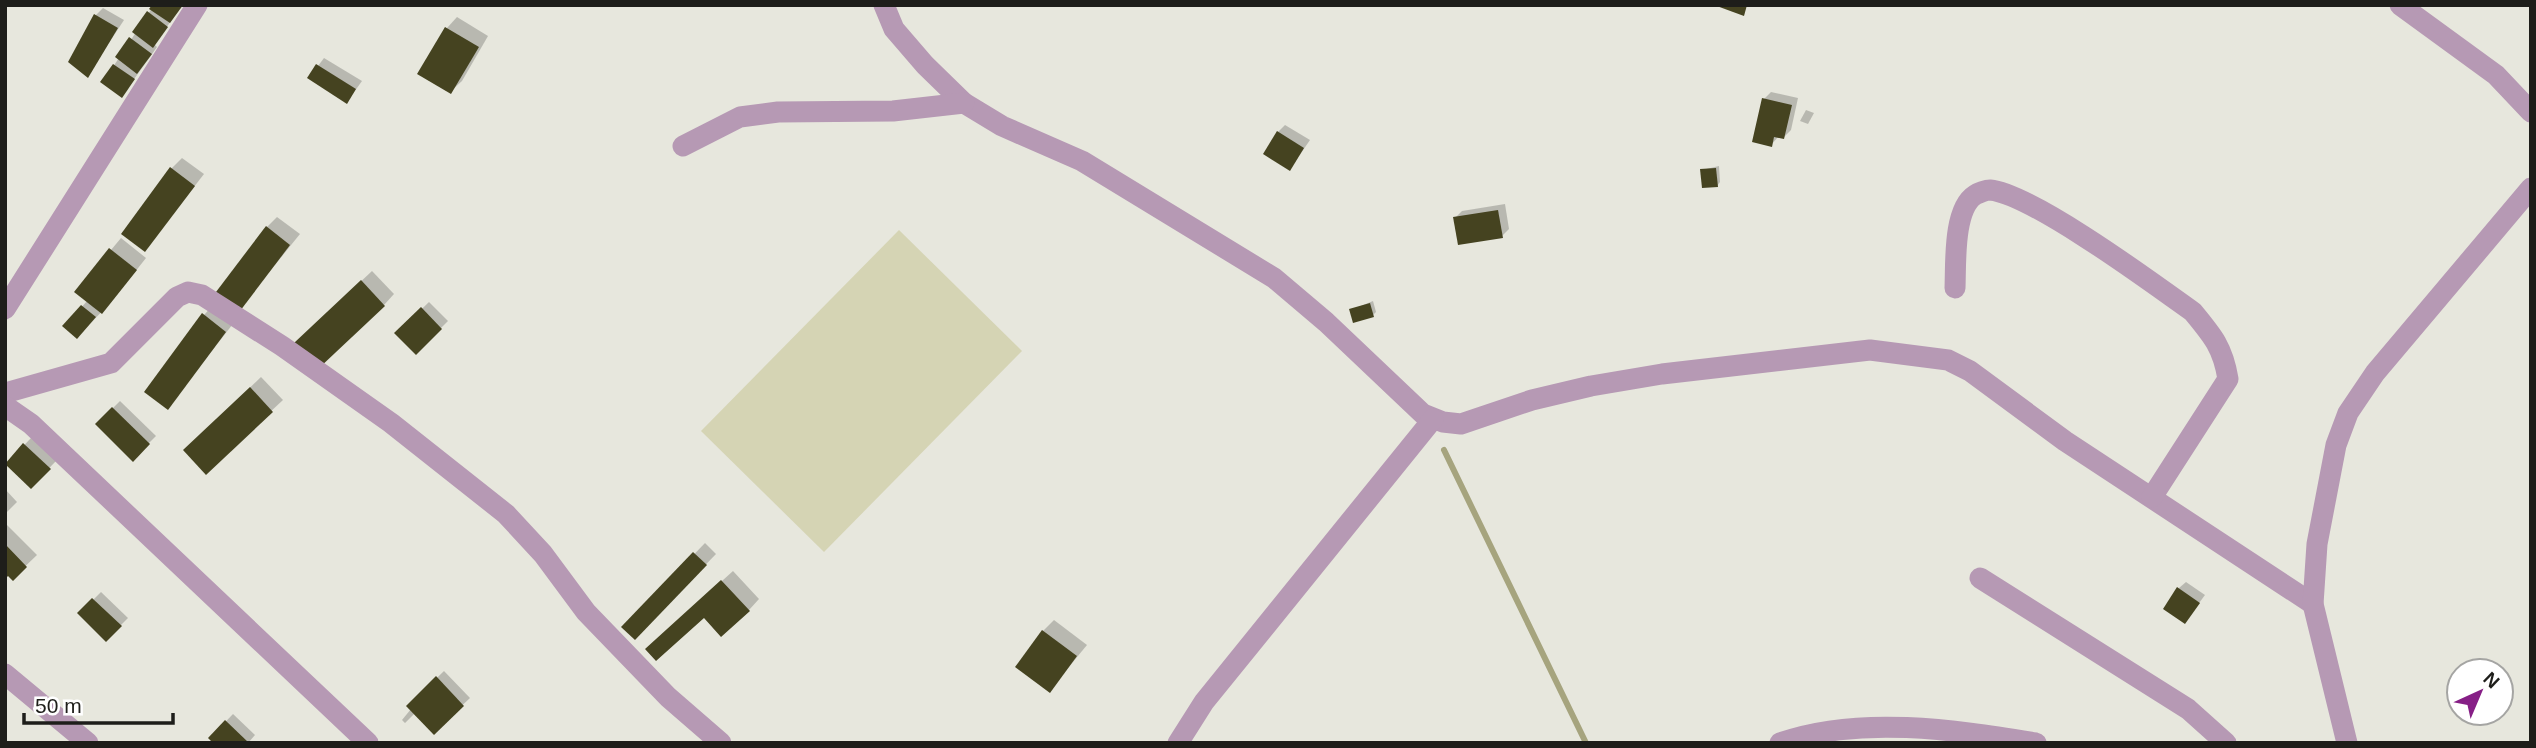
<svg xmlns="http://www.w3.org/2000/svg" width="2536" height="748" viewBox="0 0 2536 748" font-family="Helvetica,sans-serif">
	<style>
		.green { fill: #d5d4b4 }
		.shadow { fill: #0003 }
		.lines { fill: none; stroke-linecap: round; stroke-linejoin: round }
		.stream { stroke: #a6a47e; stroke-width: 6 }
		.building { fill: #454320 }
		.minor { stroke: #b699b4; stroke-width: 21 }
	</style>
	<rect width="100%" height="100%" fill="#e7e7dd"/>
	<path class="green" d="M 899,230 L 1022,351 L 824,552 L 701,431 Z"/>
	<g class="shadow">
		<path d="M 154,5 L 183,5 L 154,44 L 157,47 L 122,96 L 103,82 Z"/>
		<path d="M 103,8 L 124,20 L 88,75 L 96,15 Z"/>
		<path d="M 457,17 L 488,36 L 462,81 L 451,91 L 420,73 L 447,28 Z"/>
		<path d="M 324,58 L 362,81 L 347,102 L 309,78 Z"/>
		<path d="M 1771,92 L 1798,98 L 1791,130 L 1784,137 L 1779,136 L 1771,145 L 1764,99 Z"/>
		<path d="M 1806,110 L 1814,113 L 1808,124 L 1800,121 Z"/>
		<path d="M 1285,125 L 1310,140 L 1290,169 L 1278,132 Z"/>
		<path d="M 182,158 L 204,174 L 145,250 L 172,168 Z"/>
		<path d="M 1719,166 L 1720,182 L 1717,186 L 1702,170 Z"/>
		<path d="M 1505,204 L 1509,229 L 1502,236 L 1455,218 L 1462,211 Z"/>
		<path d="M 277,217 L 300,234 L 240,308 L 267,227 Z"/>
		<path d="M 121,238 L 146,258 L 112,301 L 84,330 L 65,326 L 87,301 L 76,292 Z"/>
		<path d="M 372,271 L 394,294 L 384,305 L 307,332 Z"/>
		<path d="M 1373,301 L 1376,312 L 1373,315 L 1351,310 Z"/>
		<path d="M 429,302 L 448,321 L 416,353 L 397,333 Z"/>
		<path d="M 214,304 L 236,320 L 168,407 L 204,315 Z"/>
		<path d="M 261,377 L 283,400 L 206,472 L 196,439 Z"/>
		<path d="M 120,401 L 156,436 L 133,459 L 97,424 Z"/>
		<path d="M 32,437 L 56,461 L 31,487 L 7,463 Z"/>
		<path d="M 5,489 L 17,502 L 5,514 Z"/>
		<path d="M 5,523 L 37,555 L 13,578 L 9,574 L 5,577 Z"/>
		<path d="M 705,543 L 716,554 L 635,638 L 624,627 Z"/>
		<path d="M 733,571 L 759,599 L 749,610 L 704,615 L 658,639 Z"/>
		<path d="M 2186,582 L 2205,595 L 2185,622 L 2179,588 Z"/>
		<path d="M 101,592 L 128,618 L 106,640 L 80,613 Z"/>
		<path d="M 1054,620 L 1087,645 L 1049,691 L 1043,631 Z"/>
		<path d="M 444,671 L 470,698 L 434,732 L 415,713 L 405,723 L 402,720 L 411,709 L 408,706 Z"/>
		<path d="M 233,714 L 255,735 L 248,743 L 210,738 Z"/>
	</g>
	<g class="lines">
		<path class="stream" d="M 1444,450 L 1586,743"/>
	</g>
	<g class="building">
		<path d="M 152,5 L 183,5 L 170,23 L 149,9 Z"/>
		<path d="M 1714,5 L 1747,5 L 1744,16 Z"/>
		<path d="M 147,11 L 168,27 L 153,48 L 132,32 Z"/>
		<path d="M 94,14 L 118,28 L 88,78 L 68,62 Z"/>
		<path d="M 445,27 L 479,47 L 451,94 L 417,74 Z"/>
		<path d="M 129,37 L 152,54 L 137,74 L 115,57 Z"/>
		<path d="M 113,64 L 135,79 L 122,98 L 100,82 Z"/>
		<path d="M 316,64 L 356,89 L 347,104 L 307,78 Z"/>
		<path d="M 1762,98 L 1792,105 L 1784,139 L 1774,137 L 1772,147 L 1752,142 Z"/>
		<path d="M 1277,131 L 1304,148 L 1290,171 L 1263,154 Z"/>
		<path d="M 170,167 L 195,186 L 145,252 L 121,234 Z"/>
		<path d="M 1716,168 L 1718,187 L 1702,188 L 1700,169 Z"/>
		<path d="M 1498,210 L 1503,238 L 1458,245 L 1453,217 Z"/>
		<path d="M 266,226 L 290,245 L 240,311 L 216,292 Z"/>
		<path d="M 109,248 L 137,270 L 102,314 L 74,292 Z"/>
		<path d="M 361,280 L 385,306 L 318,369 L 294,343 Z"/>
		<path d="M 1370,303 L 1374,317 L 1353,323 L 1349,309 Z"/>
		<path d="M 81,305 L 96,317 L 77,339 L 62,326 Z"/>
		<path d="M 421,307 L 442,329 L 416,355 L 394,333 Z"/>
		<path d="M 202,313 L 226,332 L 168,410 L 144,392 Z"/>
		<path d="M 250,387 L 273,412 L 206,475 L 183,450 Z"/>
		<path d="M 112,407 L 150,444 L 133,462 L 95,424 Z"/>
		<path d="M 23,443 L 51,469 L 31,489 L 5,464 Z"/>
		<path d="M 5,544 L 27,567 L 13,581 L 8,576 L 5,579 Z"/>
		<path d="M 693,552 L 707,565 L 635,640 L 621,627 Z"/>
		<path d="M 721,580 L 750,611 L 721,637 L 704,618 L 656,661 L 645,649 Z"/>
		<path d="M 2177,587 L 2200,603 L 2185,624 L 2163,609 Z"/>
		<path d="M 92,598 L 122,626 L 106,642 L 77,613 Z"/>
		<path d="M 1042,630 L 1077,656 L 1050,693 L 1015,667 Z"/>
		<path d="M 436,676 L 464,706 L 434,735 L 406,706 Z"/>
		<path d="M 225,720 L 249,743 L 213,743 L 208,738 Z"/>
	</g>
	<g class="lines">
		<g class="minor">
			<path d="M 884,5 L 894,29 L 925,65 L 964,103 L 1002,126 L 1082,161 L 1274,278 L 1326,322 L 1423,414 L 1443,422 L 1461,424 L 1532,400 L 1591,386 L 1662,374 L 1870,350 L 1948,360 L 1970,371 L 2065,441 L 2313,604"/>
			<path d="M 2400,5 L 2496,75 L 2531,112"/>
			<path d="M 683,146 L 740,117 L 778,112 L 893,111 L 964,103"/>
			<path d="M 1955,288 C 1956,264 1953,209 1975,195 C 1978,193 1986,190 1990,190 C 2032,194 2154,284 2193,312 C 2213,336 2223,348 2228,379 L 2152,497"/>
			<path d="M 5,309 L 197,5"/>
			<path d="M 5,393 L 111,363 L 177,297 L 188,292 L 202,295 L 282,346 L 391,423 L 506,514 L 543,554 L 586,612 L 668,697 L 721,743"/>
			<path d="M 5,406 L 31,424 L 368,743"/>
			<path d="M 1980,578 L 2188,709 L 2226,743"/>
			<path d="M 5,674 L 88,743"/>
			<path d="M 1178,743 L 1204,702 L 1433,419"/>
			<path d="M 1780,743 C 1860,715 1954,730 2036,743"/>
			<path d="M 2347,743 L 2313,604 L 2317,544 L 2336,445 L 2348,413 L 2375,373 L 2531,188"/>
		</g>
	</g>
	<rect width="2536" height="748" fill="none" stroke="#1e1e1a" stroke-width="14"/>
	<g transform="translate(2480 692) rotate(44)"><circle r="33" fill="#ffffff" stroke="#a5a5a3" stroke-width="2"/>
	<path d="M0-5L12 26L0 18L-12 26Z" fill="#861f86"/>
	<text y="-10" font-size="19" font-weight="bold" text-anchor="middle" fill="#1e1e1a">N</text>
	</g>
	<path d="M24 713v10h149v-10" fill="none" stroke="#1e1e1a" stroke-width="3.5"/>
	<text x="35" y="713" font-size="21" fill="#1e1e1a" stroke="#ffffff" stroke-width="5" paint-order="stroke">50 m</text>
</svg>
